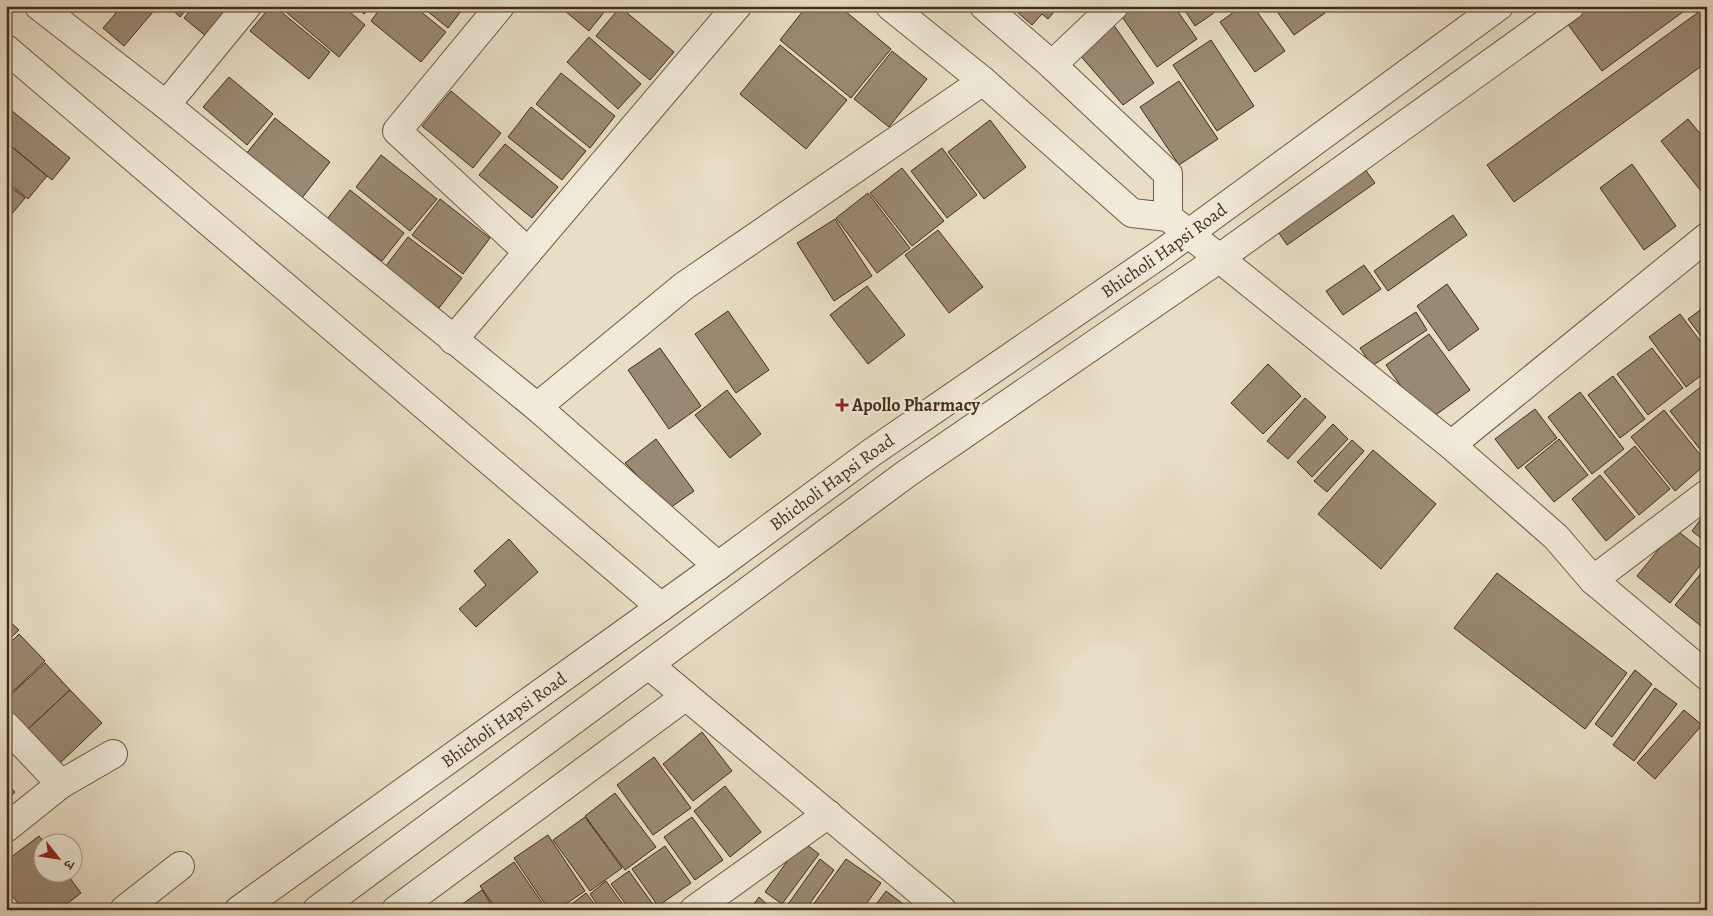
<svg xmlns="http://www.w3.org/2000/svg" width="1713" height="916" viewBox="0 0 1713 916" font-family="Alegreya,'Noto Serif Devanagari',serif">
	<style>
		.building { fill: #9a8972; stroke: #452c18 }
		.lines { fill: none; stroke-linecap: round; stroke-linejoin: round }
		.minor-casing { stroke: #6e5843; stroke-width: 30 }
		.minor { stroke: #f0ead9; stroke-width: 28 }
		.poi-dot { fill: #8f2418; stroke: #f0ead9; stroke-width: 2 }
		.labels { text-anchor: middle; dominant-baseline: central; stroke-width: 4.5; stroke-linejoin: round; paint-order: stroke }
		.street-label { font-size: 18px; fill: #452c18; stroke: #f0ead9 }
		.poi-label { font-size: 18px; font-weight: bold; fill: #452c18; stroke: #f0ead9; text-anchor: start }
	</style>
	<rect width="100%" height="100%" fill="#e8dec5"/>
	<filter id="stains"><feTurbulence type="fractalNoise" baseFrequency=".004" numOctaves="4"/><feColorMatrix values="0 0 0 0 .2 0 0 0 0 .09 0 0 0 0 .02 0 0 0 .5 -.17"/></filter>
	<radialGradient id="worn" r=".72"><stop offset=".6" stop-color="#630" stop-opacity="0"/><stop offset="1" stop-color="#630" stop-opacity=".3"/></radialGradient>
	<g class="building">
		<path d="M 122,6 L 158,6 L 124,46 L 103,28 Z"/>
		<path d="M 168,6 L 189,6 L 180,17 Z"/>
		<path d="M 194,6 L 232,6 L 207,37 L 184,18 Z"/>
		<path d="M 271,6 L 274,6 L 330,52 L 309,79 L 250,31 Z"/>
		<path d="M 279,6 L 343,6 L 365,25 L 339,57 Z"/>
		<path d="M 354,6 L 371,6 L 364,14 Z"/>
		<path d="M 382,6 L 414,6 L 446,32 L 421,62 L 371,21 Z"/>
		<path d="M 421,6 L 465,6 L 448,28 Z"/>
		<path d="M 559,6 L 609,6 L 589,31 Z"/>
		<path d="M 807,6 L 839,6 L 891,49 L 851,98 L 780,40 Z"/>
		<path d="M 1022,6 L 1059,6 L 1048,19 L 1042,14 L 1032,25 L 1017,12 Z"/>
		<path d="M 1125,6 L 1174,6 L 1197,39 L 1157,67 L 1118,11 Z"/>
		<path d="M 1182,6 L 1215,6 L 1218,10 L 1195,26 Z"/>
		<path d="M 1242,6 L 1253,6 L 1285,51 L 1255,72 L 1220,22 Z"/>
		<path d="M 1273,6 L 1321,6 L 1325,13 L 1294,35 Z"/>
		<path d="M 1582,6 L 1691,6 L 1602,71 L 1564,19 Z"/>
		<path d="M 1707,6 L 1707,62 L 1514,202 L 1487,165 Z"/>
		<path d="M 620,7 L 674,52 L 650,80 L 596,36 Z"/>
		<path d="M 1113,24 L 1154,83 L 1123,105 L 1079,54 Z"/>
		<path d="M 589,37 L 641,84 L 618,109 L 567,62 Z"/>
		<path d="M 1211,40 L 1254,106 L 1217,131 L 1173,65 Z"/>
		<path d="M 780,45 L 847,100 L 806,149 L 740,94 Z"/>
		<path d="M 892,51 L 927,79 L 889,127 L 854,99 Z"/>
		<path d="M 561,73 L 615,116 L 590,148 L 536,104 Z"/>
		<path d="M 229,77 L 273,114 L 247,145 L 203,107 Z"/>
		<path d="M 1179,81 L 1218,139 L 1179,165 L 1140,107 Z"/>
		<path d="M 451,91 L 501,133 L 473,168 L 422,126 Z"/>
		<path d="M 6,106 L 70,158 L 52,180 L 6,142 Z"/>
		<path d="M 531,107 L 586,151 L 562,180 L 508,137 Z"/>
		<path d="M 275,118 L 330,162 L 302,198 L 246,154 Z"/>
		<path d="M 1688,119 L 1707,142 L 1705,196 L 1661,141 Z"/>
		<path d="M 990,120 L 1026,167 L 984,199 L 948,152 Z"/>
		<path d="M 6,142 L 47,176 L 28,199 L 6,181 Z"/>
		<path d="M 505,144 L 558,187 L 532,218 L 479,175 Z"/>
		<path d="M 942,148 L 977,195 L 947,218 L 911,171 Z"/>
		<path d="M 381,155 L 437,199 L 410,231 L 356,187 Z"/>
		<path d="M 1359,161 L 1375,183 L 1287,245 L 1272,223 Z"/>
		<path d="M 1632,164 L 1676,226 L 1644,250 L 1600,188 Z"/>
		<path d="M 902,168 L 944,221 L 912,246 L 870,193 Z"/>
		<path d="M 6,183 L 25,198 L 6,221 Z"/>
		<path d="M 350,190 L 404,233 L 382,261 L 327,219 Z"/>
		<path d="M 868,193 L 910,248 L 877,273 L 836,218 Z"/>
		<path d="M 440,199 L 490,238 L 463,274 L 412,235 Z"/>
		<path d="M 1453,215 L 1467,235 L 1388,291 L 1374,271 Z"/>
		<path d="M 835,219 L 872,276 L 834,301 L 797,243 Z"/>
		<path d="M 938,230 L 983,287 L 949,313 L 905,255 Z"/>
		<path d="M 408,237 L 462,278 L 439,308 L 385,267 Z"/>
		<path d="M 1364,265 L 1381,289 L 1343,315 L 1326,291 Z"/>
		<path d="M 1447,284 L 1479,329 L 1449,351 L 1417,306 Z"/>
		<path d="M 867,286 L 905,335 L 868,364 L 830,315 Z"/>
		<path d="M 1707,305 L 1707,344 L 1688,319 Z"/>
		<path d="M 728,311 L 769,370 L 736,393 L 695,334 Z"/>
		<path d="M 1416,312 L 1427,330 L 1372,366 L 1360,348 Z"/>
		<path d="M 1680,314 L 1707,350 L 1707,371 L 1686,387 L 1649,337 Z"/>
		<path d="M 1429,334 L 1470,390 L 1426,422 L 1386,365 Z"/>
		<path d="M 660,348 L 701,406 L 669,429 L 628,370 Z"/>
		<path d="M 1652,348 L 1683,388 L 1648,415 L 1617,374 Z"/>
		<path d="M 1268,364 L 1301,396 L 1263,434 L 1231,403 Z"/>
		<path d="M 1613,376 L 1645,419 L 1620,438 L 1588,395 Z"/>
		<path d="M 1707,382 L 1707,457 L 1706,457 L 1670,411 Z"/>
		<path d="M 727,390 L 761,434 L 730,458 L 695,415 Z"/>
		<path d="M 1580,392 L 1624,449 L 1592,474 L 1548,417 Z"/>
		<path d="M 1305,398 L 1326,417 L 1288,459 L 1267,441 Z"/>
		<path d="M 1535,409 L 1557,438 L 1518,469 L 1495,439 Z"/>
		<path d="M 1664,410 L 1707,463 L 1675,491 L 1631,437 Z"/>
		<path d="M 1333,424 L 1348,439 L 1312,477 L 1297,462 Z"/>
		<path d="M 656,439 L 694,491 L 670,508 L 625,463 Z"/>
		<path d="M 1559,439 L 1588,475 L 1554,502 L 1525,467 Z"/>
		<path d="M 1352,440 L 1364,451 L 1327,492 L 1314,481 Z"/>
		<path d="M 1635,446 L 1670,489 L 1639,515 L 1604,472 Z"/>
		<path d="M 1373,450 L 1436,504 L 1381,569 L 1318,514 Z"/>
		<path d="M 1600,475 L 1635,517 L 1606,541 L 1572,499 Z"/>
		<path d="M 1707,511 L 1707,543 L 1692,531 Z"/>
		<path d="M 1675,529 L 1707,554 L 1707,557 L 1670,603 L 1637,576 Z"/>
		<path d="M 509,539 L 538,572 L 476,627 L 459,609 L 486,585 L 474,571 Z"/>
		<path d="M 1707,566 L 1707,631 L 1675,605 Z"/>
		<path d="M 1497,573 L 1627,673 L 1585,729 L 1454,628 Z"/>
		<path d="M 6,618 L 19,630 L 6,642 Z"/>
		<path d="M 19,634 L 45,661 L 6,698 L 6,647 Z"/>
		<path d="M 45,663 L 70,690 L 27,730 L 6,708 L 6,699 Z"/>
		<path d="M 1635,670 L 1652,684 L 1612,737 L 1595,724 Z"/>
		<path d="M 1655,688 L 1677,704 L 1634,761 L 1613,745 Z"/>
		<path d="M 70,690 L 102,723 L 59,764 L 27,730 Z"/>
		<path d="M 1684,710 L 1702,725 L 1655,779 L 1637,763 Z"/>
		<path d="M 702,732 L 732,771 L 693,801 L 663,764 Z"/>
		<path d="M 654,757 L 691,808 L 653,835 L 617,785 Z"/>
		<path d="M 6,783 L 15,792 L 6,801 Z"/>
		<path d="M 725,786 L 761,832 L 730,857 L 694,811 Z"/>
		<path d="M 615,793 L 656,847 L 625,870 L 585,816 Z"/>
		<path d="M 585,817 L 622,868 L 590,891 L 553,840 Z"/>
		<path d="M 692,817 L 723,860 L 695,880 L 664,837 Z"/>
		<path d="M 548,835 L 585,891 L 557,910 L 549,910 L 514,858 Z"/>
		<path d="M 39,836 L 45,844 L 42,844 L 42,874 L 67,874 L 81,893 L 59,910 L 23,910 L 6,888 L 6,861 Z"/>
		<path d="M 802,841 L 819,854 L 782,904 L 765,892 Z"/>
		<path d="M 665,846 L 691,883 L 658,906 L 632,869 Z"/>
		<path d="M 820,859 L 834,870 L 805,910 L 784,910 Z"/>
		<path d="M 846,859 L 881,883 L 862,910 L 820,910 L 813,905 Z"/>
		<path d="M 514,862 L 547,910 L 497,910 L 480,886 Z"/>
		<path d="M 629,871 L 657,910 L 630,910 L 611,884 Z"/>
		<path d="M 606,881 L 627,910 L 601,910 L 590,894 Z"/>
		<path d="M 482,890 L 495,910 L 454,910 Z"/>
		<path d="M 886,891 L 911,910 L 872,910 Z"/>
		<path d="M 586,893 L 599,910 L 564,910 Z"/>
		<path d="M 6,897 L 16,910 L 6,910 Z"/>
		<path d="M 759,897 L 773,910 L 750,910 Z"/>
	</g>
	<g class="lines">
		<defs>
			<g id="minor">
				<path d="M 39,6 L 166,105 L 537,407 L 718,566"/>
				<path d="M 500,6 L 397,131 L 528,252"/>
				<path d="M 890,6 L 983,81 L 1132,213 L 1168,217 L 1451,445 L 1556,537 L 1593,580 L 1707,676"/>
				<path d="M 984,6 L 1052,65 L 1168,174 L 1168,217"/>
				<path d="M 6,49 L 661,607"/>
				<path d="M 1052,65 L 1114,6"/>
				<path d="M 166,105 L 247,6"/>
				<path d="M 453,340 L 737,6"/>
				<path d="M 537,407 L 684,286 L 983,81"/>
				<path d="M 1451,445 L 1707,237"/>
				<path d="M 1593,580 L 1707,494"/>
				<path d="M 649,665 L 942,910"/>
				<path d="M 6,726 L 61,784 L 6,828"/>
				<path d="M 61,784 L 113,754"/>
				<path d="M 124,910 L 180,866"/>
				<path id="s1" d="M 239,910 L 718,566 L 871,453 L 1162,253 L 1499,6"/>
				<path d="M 317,910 L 906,474 L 1207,267 L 1570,6"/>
				<path d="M 396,910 L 686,696"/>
				<path d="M 694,910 L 828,814"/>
			</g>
		</defs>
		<use href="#minor" class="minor-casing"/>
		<use href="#minor" class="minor"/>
	</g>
	<path class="poi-dot" d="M839.5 397.5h5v5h5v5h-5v5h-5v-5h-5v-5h5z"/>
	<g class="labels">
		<g class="street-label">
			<text stroke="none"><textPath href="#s1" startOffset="1136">Bhicholi Hapsi Road</textPath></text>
			<text stroke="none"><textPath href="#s1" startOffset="731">Bhicholi Hapsi Road</textPath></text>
			<text stroke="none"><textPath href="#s1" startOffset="326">Bhicholi Hapsi Road</textPath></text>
		</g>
		<g class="poi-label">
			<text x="852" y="405">Apollo Pharmacy</text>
		</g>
	</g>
	<rect width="1713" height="916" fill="none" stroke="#e8dec5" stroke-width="25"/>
	<rect x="8" y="8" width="1698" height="901" fill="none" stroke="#452c18" stroke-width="2.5"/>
	<rect x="12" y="12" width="1688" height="891" fill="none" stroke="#452c18"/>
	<g transform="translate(58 858) rotate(120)"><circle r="24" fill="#f0ead9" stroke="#ac9e8c"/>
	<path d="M0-4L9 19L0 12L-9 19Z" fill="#8f2418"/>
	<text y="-8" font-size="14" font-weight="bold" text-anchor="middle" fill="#452c18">उ</text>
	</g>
	<rect width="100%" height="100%" filter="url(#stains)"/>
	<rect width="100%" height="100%" fill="url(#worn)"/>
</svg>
